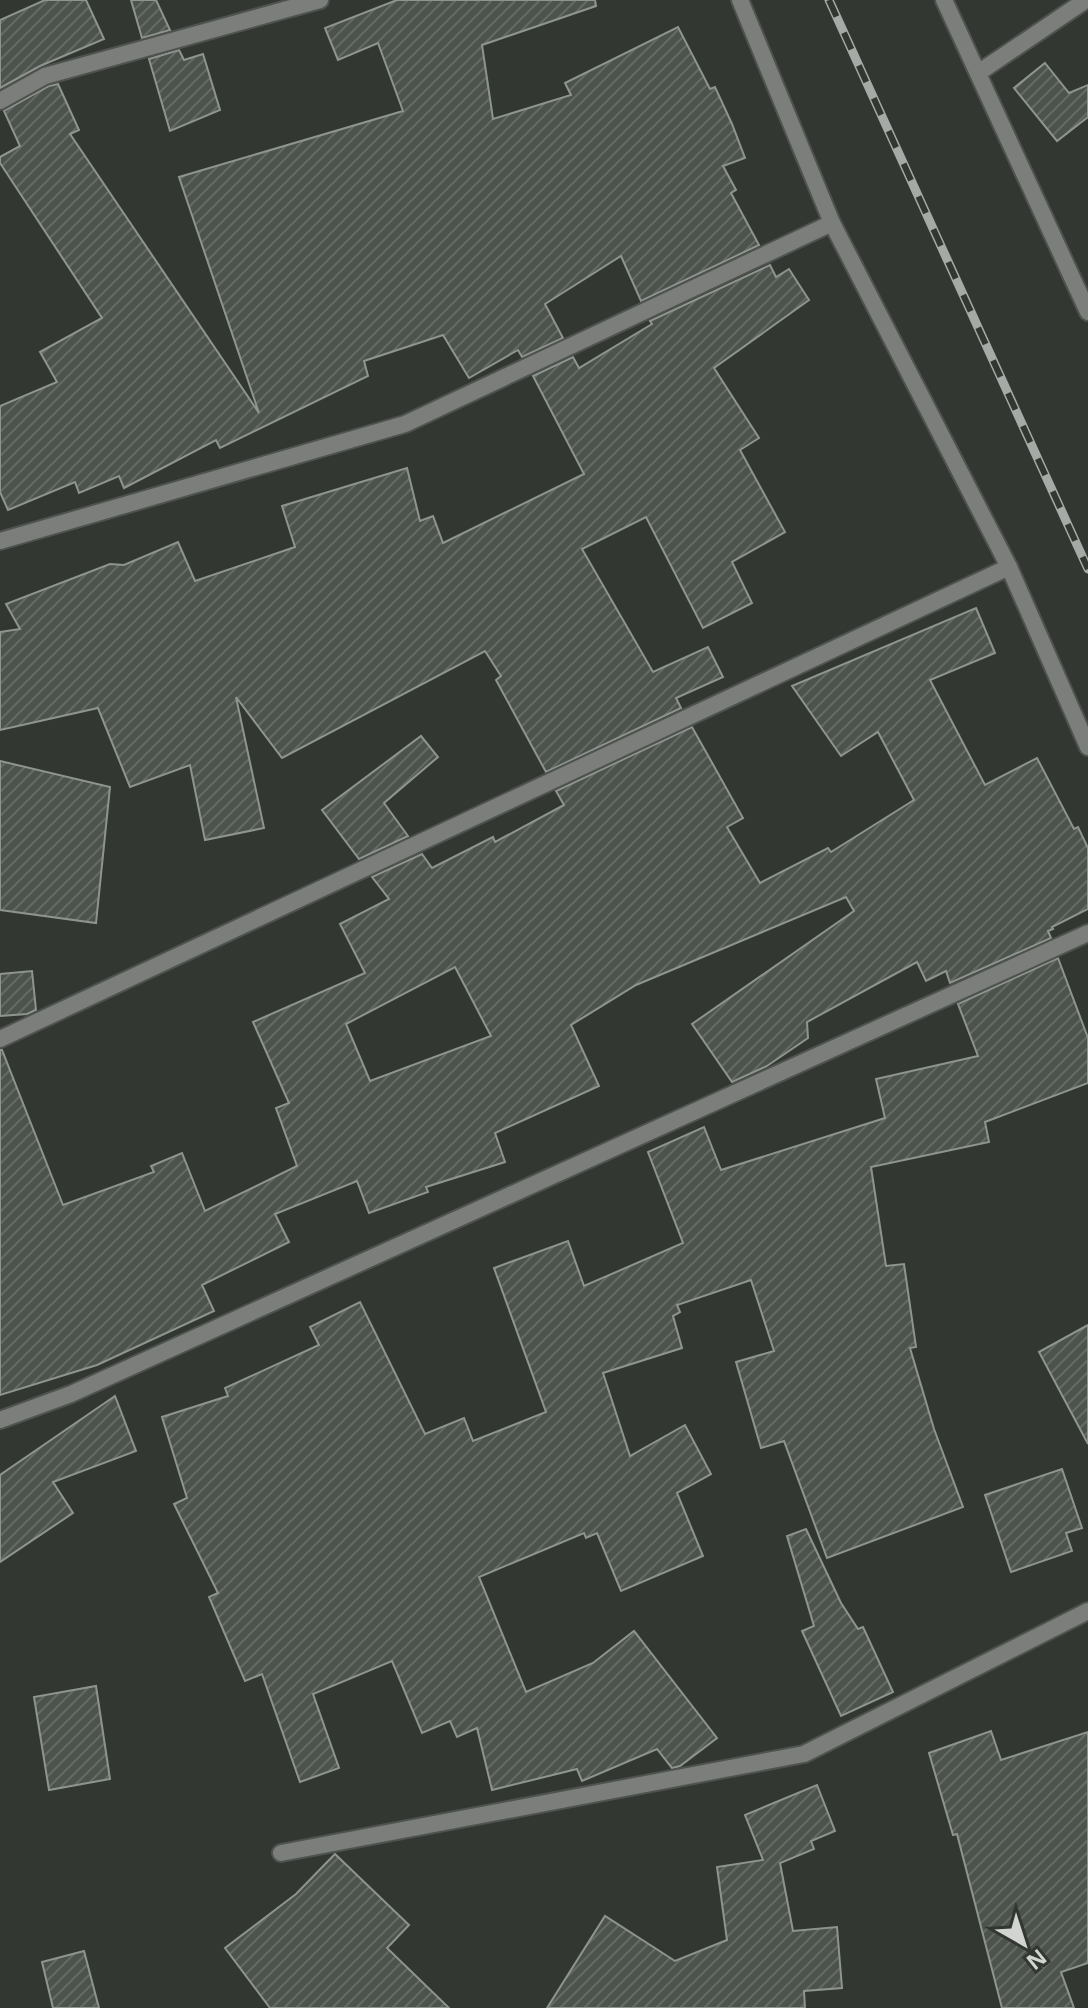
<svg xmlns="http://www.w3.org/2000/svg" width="1088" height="2008" viewBox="0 0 1088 2008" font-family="'Noto Sans',sans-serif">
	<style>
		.building { fill: url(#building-hatch); stroke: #8e958f; stroke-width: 2; fill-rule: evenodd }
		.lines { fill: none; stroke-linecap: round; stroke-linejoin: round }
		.minor-casing { stroke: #4f534f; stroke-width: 20 }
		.minor { stroke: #7b7e7b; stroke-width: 16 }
		.rail-casing { stroke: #a6aaa6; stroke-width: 9 }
		.rail { stroke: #323732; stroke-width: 6; stroke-dasharray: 18; stroke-linecap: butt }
	</style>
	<defs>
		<pattern id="building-hatch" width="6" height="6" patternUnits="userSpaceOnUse" patternTransform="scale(2)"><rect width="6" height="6" fill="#4c524c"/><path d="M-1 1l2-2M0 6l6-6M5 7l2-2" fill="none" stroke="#656a65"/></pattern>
	</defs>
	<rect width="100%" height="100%" fill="#323732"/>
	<g class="building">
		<path d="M 45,0 L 86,0 L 104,39 L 40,66 L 0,88 L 0,20 Z"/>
		<path d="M 131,0 L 156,0 L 170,30 L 142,38 Z"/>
		<path d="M 397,0 L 595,0 L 596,6 L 482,45 L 493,119 L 571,95 L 565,83 L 678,27 L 710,89 L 715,87 L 732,124 L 745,158 L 723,166 L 736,190 L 731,193 L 759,245 L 641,301 L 621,256 L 545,304 L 563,338 L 522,357 L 518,350 L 469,378 L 443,335 L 364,361 L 368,376 L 220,448 L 216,440 L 124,488 L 119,476 L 79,493 L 75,482 L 8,510 L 0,492 L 0,406 L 57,382 L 40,352 L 102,318 L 0,163 L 0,157 L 20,146 L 4,111 L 49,86 L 58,84 L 79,130 L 70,134 L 259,413 L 179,177 L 403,111 L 378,43 L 338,60 L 325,28 Z"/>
		<path d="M 179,50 L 184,60 L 203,54 L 220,110 L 170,131 L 149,59 Z"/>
		<path d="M 1045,63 L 1069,93 L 1088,85 L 1088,117 L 1057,141 L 1014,88 Z"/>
		<path d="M 770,265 L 776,277 L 789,269 L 809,300 L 714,368 L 759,438 L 740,450 L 785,532 L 732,562 L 752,603 L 703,628 L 646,517 L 582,549 L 653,672 L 708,647 L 723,677 L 676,698 L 681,708 L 546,772 L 496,680 L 501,676 L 485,651 L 282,758 L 236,697 L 264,828 L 205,840 L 190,765 L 130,787 L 98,708 L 0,730 L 0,632 L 20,629 L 6,604 L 110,564 L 124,565 L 178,542 L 195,581 L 295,547 L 282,506 L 407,468 L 420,521 L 433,516 L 443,543 L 584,474 L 533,376 L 573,357 L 579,368 L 652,324 L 650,321 Z"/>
		<path d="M 976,608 L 995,653 L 930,680 L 985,785 L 1037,758 L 1074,829 L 1078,827 L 1088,848 L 1088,909 L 1052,927 L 1053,929 L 1048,931 L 1051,938 L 950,983 L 946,971 L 926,981 L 917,962 L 807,1022 L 808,1038 L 767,1066 L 732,1082 L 692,1024 L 854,911 L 846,897 L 636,985 L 571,1025 L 599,1086 L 495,1133 L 505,1162 L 426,1187 L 428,1192 L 369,1213 L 357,1181 L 275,1214 L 289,1242 L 202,1285 L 214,1311 L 97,1365 L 0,1395 L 0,1050 L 2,1050 L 63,1205 L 154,1172 L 151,1166 L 182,1153 L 205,1211 L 297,1166 L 276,1108 L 289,1103 L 253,1022 L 365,973 L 340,924 L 389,899 L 372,877 L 422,854 L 432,868 L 493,837 L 495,842 L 564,805 L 556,791 L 692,727 L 743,818 L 727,827 L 760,883 L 828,848 L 831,852 L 914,800 L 878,732 L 841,756 L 792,686 ZM 455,967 L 491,1036 L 370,1081 L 346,1024 Z"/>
		<path d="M 421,736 L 438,757 L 384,803 L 408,836 L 359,859 L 322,810 Z"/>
		<path d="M 0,761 L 110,787 L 96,923 L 0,910 Z"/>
		<path d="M 1058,958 L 1088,1038 L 1088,1083 L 985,1122 L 989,1142 L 871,1167 L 886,1266 L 904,1264 L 916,1347 L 910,1348 L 934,1429 L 963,1507 L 827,1558 L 784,1441 L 761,1448 L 736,1362 L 774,1351 L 751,1280 L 677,1305 L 680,1312 L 673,1316 L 682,1348 L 603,1373 L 630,1456 L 685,1425 L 711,1474 L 677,1493 L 703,1556 L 621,1591 L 597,1533 L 586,1538 L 584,1533 L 479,1577 L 526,1692 L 593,1663 L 634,1631 L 717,1738 L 680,1766 L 672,1768 L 657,1749 L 582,1781 L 577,1769 L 492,1790 L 477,1728 L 457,1737 L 450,1721 L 422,1733 L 392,1661 L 313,1694 L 339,1768 L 300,1782 L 262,1674 L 245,1681 L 209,1597 L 218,1593 L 174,1504 L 187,1498 L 162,1417 L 228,1396 L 225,1388 L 319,1345 L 310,1327 L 360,1302 L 425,1434 L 464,1418 L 473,1441 L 546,1412 L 494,1268 L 568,1241 L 584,1286 L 683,1243 L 648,1152 L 704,1127 L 721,1170 L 885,1118 L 876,1079 L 978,1056 L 958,1004 Z"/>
		<path d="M 32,971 L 36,1010 L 27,1014 L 0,1016 L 0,974 Z"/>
		<path d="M 1088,1325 L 1088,1444 L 1039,1352 Z"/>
		<path d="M 115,1396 L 136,1451 L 53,1482 L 73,1513 L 0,1562 L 0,1475 Z"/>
		<path d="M 1062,1469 L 1082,1528 L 1066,1533 L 1072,1551 L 1011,1572 L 985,1495 Z"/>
		<path d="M 806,1529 L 841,1603 L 858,1629 L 863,1627 L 893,1692 L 841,1716 L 802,1631 L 814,1626 L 787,1536 Z"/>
		<path d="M 96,1686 L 110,1779 L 49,1790 L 34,1697 Z"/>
		<path d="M 991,1731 L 1001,1760 L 1088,1732 L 1088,1963 L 1061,1972 L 1074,2008 L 1002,2008 L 957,1834 L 953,1835 L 929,1753 Z"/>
		<path d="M 817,1785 L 835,1831 L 811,1841 L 814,1849 L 780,1863 L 793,1931 L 837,1927 L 842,1988 L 804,1991 L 805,2008 L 547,2008 L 605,1916 L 675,1961 L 727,1940 L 717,1867 L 763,1860 L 745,1815 Z"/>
		<path d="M 335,1854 L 409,1925 L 387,1948 L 449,2008 L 270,2008 L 225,1948 L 296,1894 Z"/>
		<path d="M 84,1951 L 99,2008 L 53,2008 L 42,1962 Z"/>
	</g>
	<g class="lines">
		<defs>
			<g id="minor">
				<path d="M 740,0 L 832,223 L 1009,567 L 1088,747"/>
				<path d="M 944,0 L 1088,312"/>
				<path d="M 978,73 L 1086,0"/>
				<path d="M 0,101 L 45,76 L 320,0"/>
				<path d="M 0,541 L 405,424 L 832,223"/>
				<path d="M 0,1039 L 1009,567"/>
				<path d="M 0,1420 L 71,1394 L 1088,933"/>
				<path d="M 281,1853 L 804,1754 L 1088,1611"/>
			</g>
		</defs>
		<use href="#minor" class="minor-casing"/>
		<use href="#minor" class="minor"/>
		<defs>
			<path id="rail" d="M 829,0 L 1088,569"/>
		</defs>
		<use href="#rail" class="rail-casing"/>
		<use href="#rail" class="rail"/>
	</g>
	<g transform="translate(1024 1944) rotate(141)" stroke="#323732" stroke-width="6" paint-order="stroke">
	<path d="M0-6L14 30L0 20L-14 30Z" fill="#d1d4d1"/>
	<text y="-12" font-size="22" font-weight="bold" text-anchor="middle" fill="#d1d4d1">N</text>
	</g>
</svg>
